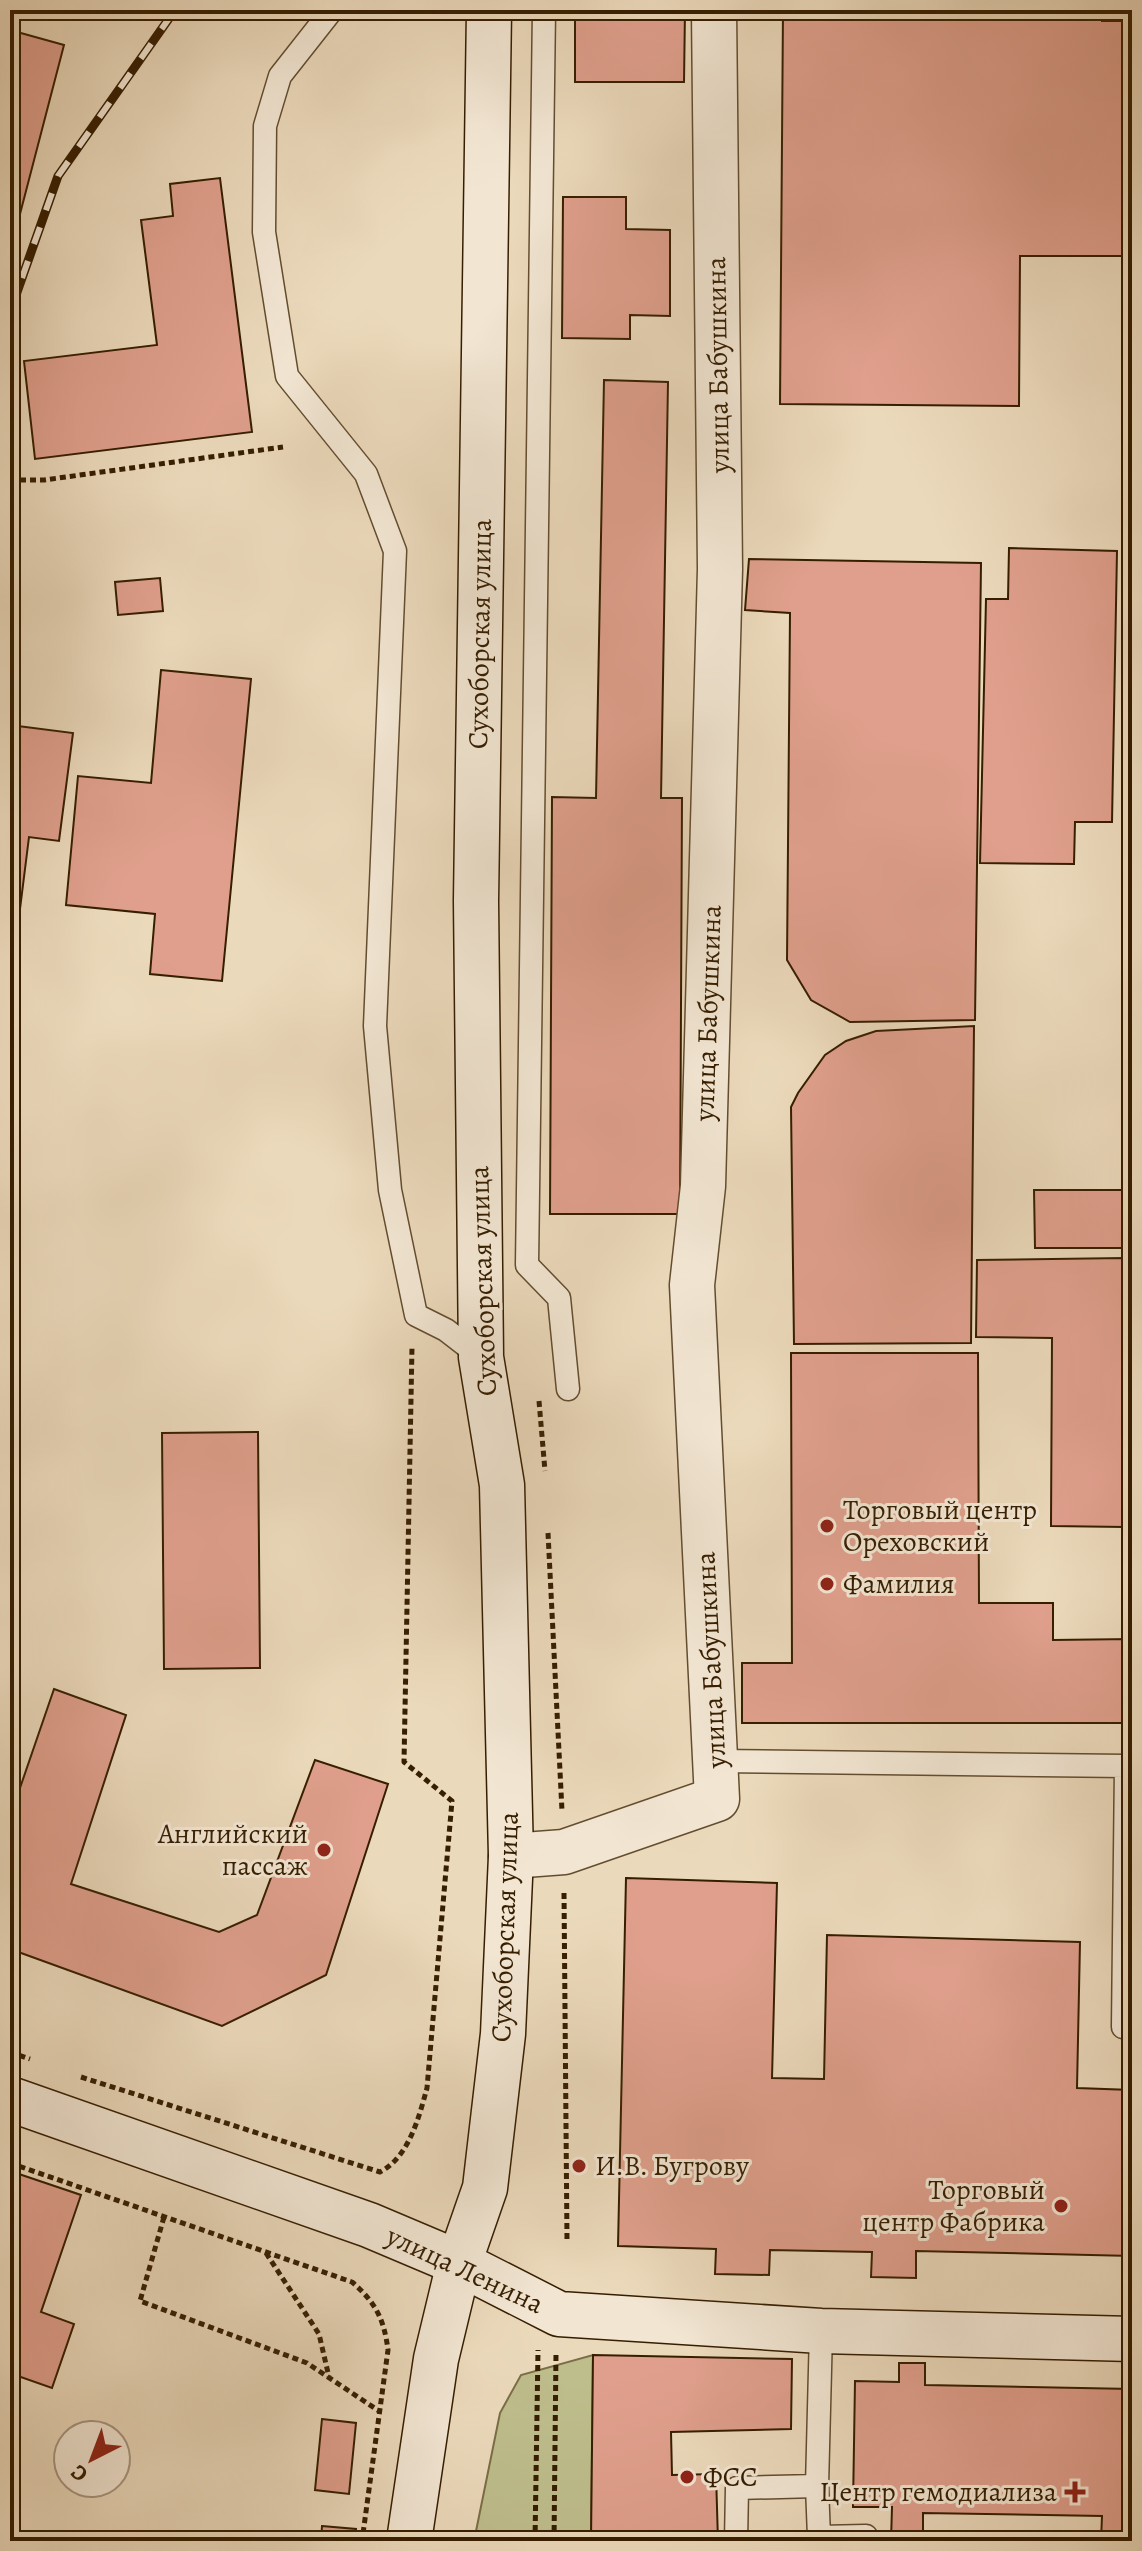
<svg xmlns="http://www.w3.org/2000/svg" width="1142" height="2551" viewBox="0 0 1142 2551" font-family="Alegreya,serif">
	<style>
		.green { fill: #bebd8c; stroke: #7a6e46; stroke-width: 2 }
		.building { fill: #df9f8c; stroke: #361e00; stroke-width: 2 }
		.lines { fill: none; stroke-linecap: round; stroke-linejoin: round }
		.lane-casing { stroke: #634d2f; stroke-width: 25 }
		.street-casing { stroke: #634d2f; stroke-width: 47 }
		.secondary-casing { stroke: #361e00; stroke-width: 47 }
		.path { stroke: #361e00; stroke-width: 5; stroke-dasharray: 6 4; stroke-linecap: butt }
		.lane { stroke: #f2e6d3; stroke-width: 22 }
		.street { stroke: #f2e6d3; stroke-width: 44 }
		.secondary { stroke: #f2e6d3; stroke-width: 44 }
		.rail-casing { stroke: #361e00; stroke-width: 9 }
		.rail { stroke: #f2e6d3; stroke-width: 6; stroke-dasharray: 18; stroke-linecap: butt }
		.poi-dot { fill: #8f2418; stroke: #f2e6d3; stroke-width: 3 }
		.labels { text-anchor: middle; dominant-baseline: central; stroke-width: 6; stroke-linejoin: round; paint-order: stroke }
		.street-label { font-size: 28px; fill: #361e00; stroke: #f2e6d3 }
		.poi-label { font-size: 28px; fill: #361e00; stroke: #f2e6d3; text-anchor: start }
	</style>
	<rect width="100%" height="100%" fill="#ebd9bb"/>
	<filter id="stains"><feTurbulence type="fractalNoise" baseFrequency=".0025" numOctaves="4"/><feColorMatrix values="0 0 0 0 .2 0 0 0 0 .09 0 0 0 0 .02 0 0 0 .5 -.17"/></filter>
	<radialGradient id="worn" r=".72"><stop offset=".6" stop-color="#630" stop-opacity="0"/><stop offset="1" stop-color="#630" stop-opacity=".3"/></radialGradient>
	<path class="green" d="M 593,2355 L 591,2541 L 474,2541 L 500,2413 L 521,2375 Z"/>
	<g class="building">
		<path d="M 575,10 L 685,10 L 684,82 L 575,82 Z"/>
		<path d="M 783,10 L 1102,10 L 1102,21 L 1124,21 L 1122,256 L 1020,256 L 1019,406 L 780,404 Z"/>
		<path d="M 10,30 L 64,45 L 20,214 L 10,211 Z"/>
		<path d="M 220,178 L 252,432 L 35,459 L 24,361 L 157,345 L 141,220 L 173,216 L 170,184 Z"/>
		<path d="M 563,197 L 626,197 L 626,229 L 670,230 L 670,316 L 630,315 L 630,339 L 562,338 Z"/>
		<path d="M 604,380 L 668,382 L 661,798 L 682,798 L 680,1214 L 550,1214 L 552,797 L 596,798 Z"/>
		<path d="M 1009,548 L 1117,551 L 1112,822 L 1075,822 L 1074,864 L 980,863 L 986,599 L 1008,599 Z"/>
		<path d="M 749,559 L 981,563 L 975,1020 L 850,1022 L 811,1000 L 787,960 L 790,613 L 745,610 Z"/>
		<path d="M 160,578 L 163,611 L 118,615 L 115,582 Z"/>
		<path d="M 161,670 L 251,679 L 222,981 L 150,974 L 155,914 L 66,905 L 78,776 L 151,783 Z"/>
		<path d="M 10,725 L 73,733 L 59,841 L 29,837 L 10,989 Z"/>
		<path d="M 974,1026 L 971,1343 L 794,1344 L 791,1107 L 798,1093 L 825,1055 L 846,1041 L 876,1031 Z"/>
		<path d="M 1034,1190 L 1125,1190 L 1125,1248 L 1035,1248 Z"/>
		<path d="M 1124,1258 L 1124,1527 L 1051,1526 L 1052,1338 L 976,1337 L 977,1260 Z"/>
		<path d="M 791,1353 L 978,1353 L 979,1603 L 1053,1603 L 1053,1640 L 1132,1639 L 1132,1723 L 742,1723 L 742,1663 L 792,1663 Z"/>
		<path d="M 258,1432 L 260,1668 L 164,1669 L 162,1433 Z"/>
		<path d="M 54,1689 L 126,1715 L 71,1884 L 219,1932 L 257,1915 L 315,1760 L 388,1784 L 326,1975 L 222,2026 L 10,1949 L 10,1817 Z"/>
		<path d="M 626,1878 L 777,1883 L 772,2078 L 824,2079 L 827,1935 L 1080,1942 L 1077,2088 L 1132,2090 L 1132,2256 L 916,2251 L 916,2278 L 871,2277 L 872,2252 L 770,2250 L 769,2275 L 715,2274 L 716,2249 L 618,2246 Z"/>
		<path d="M 10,2171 L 81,2195 L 41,2312 L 74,2324 L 52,2388 L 18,2376 L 10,2399 Z"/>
		<path d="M 593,2355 L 792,2359 L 791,2429 L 671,2432 L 672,2475 L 716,2474 L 718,2541 L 591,2541 Z"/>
		<path d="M 899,2363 L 925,2363 L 925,2385 L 1132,2389 L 1132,2541 L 1101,2541 L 1102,2516 L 923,2513 L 923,2541 L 891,2541 L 892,2507 L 853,2507 L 855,2381 L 899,2382 Z"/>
		<path d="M 322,2419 L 356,2423 L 349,2494 L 315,2490 Z"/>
		<path d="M 322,2526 L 356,2529 L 355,2541 L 321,2541 Z"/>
		<path d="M 853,2533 L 853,2541 L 767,2541 L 767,2534 Z"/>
	</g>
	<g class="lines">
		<defs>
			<g id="lane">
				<path d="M 332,10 L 280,76 L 265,126 L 264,232 L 287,376 L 366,474 L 395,551 L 375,1026 L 390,1190 L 416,1315 L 446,1330 L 481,1357"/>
				<path d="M 544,10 L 527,1265 L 559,1298 L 568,1389"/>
				<path d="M 717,1761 L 1126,1766 L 1123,2027"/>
				<path d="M 817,2486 L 819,2537 L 866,2536 L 866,2541"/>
				<path d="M 736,2541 L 737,2488 L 817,2486 L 821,2331"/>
			</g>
			<path id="street" d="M 511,1856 L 564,1852 L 717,1799 L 692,1285 L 703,1186 L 720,569 L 714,10"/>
			<g id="secondary">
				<path d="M 10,2099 L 369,2225 L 459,2263 L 559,2314 L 821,2331 L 1132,2339"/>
				<path d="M 409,2541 L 436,2359 L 459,2263 L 485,2188 L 503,2034 L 511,1856 L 502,1485 L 481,1357 L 476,901 L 489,10"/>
			</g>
		</defs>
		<use href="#lane" class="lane-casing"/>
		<use href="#street" class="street-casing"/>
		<use href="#secondary" class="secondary-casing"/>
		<g class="path">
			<path d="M 10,480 L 44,480 L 283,447"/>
			<path d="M 539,1401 L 545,1471"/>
			<path d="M 548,1533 L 562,1811"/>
			<path d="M 564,1893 L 567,2240"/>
			<path d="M 10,2052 L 30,2059"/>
			<path d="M 81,2077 L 380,2172 C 409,2157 419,2117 427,2088 L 452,1801 L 404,1762 L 412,1347"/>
			<path d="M 10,2163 L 352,2282 C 376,2303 384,2319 388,2350 L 362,2541"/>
			<path d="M 164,2217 L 140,2301 L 307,2363 L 379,2411"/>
			<path d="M 266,2253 L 319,2334 L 329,2377"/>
			<path d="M 535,2541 L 538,2350"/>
			<path d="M 554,2541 L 556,2353"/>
		</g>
		<use href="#lane" class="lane"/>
		<use href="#street" class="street"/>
		<use href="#secondary" class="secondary"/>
		<defs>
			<path id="rail" d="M 10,312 L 58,176 L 175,10"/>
		</defs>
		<use href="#rail" class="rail-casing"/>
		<use href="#rail" class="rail"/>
	</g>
	<g class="poi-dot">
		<circle cx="827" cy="1526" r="8"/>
		<circle cx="827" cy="1584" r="8"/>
		<circle cx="324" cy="1850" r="8"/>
		<circle cx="579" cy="2166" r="8"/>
		<circle cx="1061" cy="2206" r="8"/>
		<circle cx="687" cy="2477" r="8"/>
		<path d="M1071 2480h8v8h8v8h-8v8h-8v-8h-8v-8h8z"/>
	</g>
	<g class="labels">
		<g class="street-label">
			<text transform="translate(718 365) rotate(-91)">улица Бабушкина</text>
			<text transform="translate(480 634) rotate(-89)">Сухоборская улица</text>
			<text transform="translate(708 1013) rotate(-88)">улица Бабушкина</text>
			<text transform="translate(483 1281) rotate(-92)">Сухоборская улица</text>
			<text transform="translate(711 1660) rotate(-93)">улица Бабушкина</text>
			<text transform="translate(505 1927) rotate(-88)">Сухоборская улица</text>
			<text transform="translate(465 2270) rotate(25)">улица Ленина</text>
		</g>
		<g class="poi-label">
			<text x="843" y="1510">Торговый центр<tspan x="843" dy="32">Ореховский</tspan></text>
			<text x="843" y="1584">Фамилия</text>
			<text x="308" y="1834" text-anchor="end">Английский<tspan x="308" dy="32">пассаж</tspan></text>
			<text x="595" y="2166">И.В. Бугрову</text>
			<text x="1045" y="2190" text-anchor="end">Торговый<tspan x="1045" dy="32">центр Фабрика</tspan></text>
			<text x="703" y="2477">ФСС</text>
			<text x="1057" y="2492" text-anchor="end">Центр гемодиализа</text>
		</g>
	</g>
	<rect width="1142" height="2551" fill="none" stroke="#ebd9bb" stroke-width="40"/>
	<rect x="12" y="12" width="1118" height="2527" fill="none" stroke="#361e00" stroke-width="4"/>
	<rect x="20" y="20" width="1102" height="2511" fill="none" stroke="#361e00" stroke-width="2"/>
	<g transform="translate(92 2459) rotate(222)"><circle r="38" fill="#f2e6d3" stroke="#a7967f" stroke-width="2"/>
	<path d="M0-6L14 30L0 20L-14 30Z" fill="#8f2418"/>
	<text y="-12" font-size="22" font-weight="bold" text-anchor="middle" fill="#361e00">С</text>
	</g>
	<rect width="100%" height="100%" filter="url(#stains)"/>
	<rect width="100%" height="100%" fill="url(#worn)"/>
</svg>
